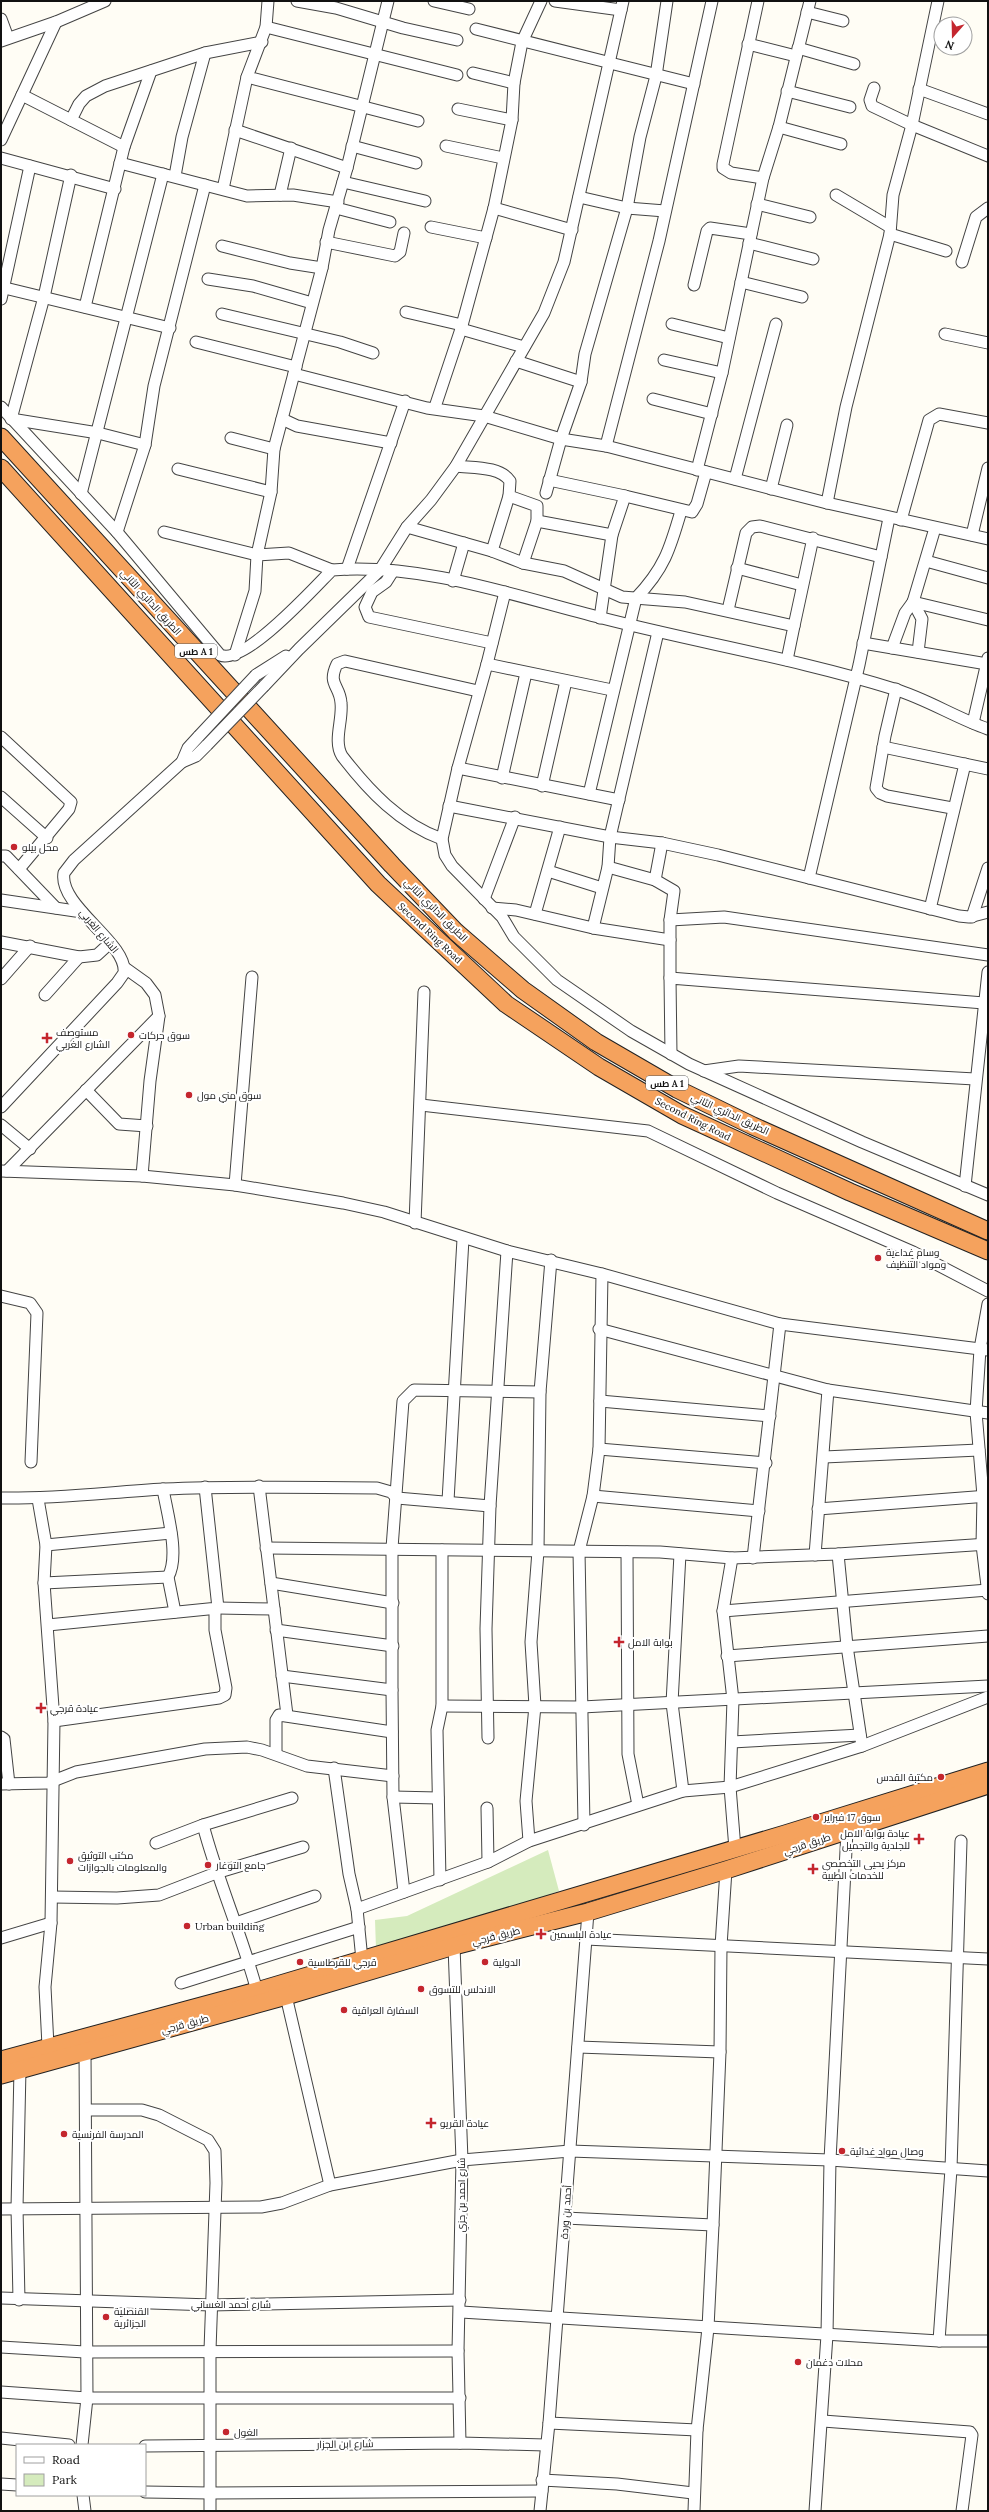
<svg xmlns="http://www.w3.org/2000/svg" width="989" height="2512" viewBox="0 0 989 2512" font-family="Lora,Cairo,serif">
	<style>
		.green { fill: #d5ebbd }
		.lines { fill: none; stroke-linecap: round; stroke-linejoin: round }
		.minor-casing { stroke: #444; stroke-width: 13 }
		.highway-casing { stroke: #222; stroke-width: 19 }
		.minor { stroke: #fff; stroke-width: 11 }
		.highway { stroke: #f5a25d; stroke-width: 17 }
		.minor-bridge-casing { stroke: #444; stroke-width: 13; stroke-linecap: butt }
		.minor-bridge { stroke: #fff; stroke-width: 11 }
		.poi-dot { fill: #c4262e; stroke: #fff; stroke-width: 1.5 }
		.labels { text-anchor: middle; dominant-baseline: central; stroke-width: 4; stroke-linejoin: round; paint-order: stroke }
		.shield { fill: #fff; stroke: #585858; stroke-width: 1 }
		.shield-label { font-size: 9px; font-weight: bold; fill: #111 }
		.street-label { font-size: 10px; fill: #111; stroke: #fff }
		.poi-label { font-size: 10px; fill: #111; stroke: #fff; text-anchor: start }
	</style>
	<rect width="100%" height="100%" fill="#fffdf5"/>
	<path class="green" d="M 548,1850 L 559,1891 L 502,1912 L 376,1949 L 375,1920 L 407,1916 Z"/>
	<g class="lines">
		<defs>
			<g id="minor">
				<path d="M 297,1 L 336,8 L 403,28 L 457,40"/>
				<path d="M 434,1 L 469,9"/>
				<path d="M 555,1 L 621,10"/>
				<path d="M 758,1 L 723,164 L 723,168 L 731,173 L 763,178"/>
				<path d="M 807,12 L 843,21"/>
				<path d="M 1,19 L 8,38"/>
				<path d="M 266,27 L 457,75"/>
				<path d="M 476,29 L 611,63"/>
				<path d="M 1,41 L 56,22 L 105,1"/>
				<path d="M 748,44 L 796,56"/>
				<path d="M 798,48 L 854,64"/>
				<path d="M 610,63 L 694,84"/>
				<path d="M 473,73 L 514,83"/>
				<path d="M 247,77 L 418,121"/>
				<path d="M 874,88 L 870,100 L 872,106 L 912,125 L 988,156"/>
				<path d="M 919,89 L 988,114"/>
				<path d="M 787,91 L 850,107"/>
				<path d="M 22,95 L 124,147"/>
				<path d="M 458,109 L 512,120"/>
				<path d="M 71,120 L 79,104 L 86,96 L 105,86 L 205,53 L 262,42"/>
				<path d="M 779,127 L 841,144"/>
				<path d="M 235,130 L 347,168"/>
				<path d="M 1,140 L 56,22"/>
				<path d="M 352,146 L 416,163"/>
				<path d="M 446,146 L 503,158"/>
				<path d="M 1,158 L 115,189"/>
				<path d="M 120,163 L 247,196 L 293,195 L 338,202"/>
				<path d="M 71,175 L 44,297 L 11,419 L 98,433 L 145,445"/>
				<path d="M 175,176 L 182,137 L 205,53"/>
				<path d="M 343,182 L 425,201"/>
				<path d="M 223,189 L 247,77 L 266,27 L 268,1"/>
				<path d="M 280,195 L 291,148"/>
				<path d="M 836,195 L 890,227"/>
				<path d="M 579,197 L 627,208 L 665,211"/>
				<path d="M 757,204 L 810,217"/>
				<path d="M 336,208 L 390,222"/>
				<path d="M 494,208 L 572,230"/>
				<path d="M 431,227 L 486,238"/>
				<path d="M 890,234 L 946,251"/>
				<path d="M 326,242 L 395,256 L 400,252 L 404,233"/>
				<path d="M 749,243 L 813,259"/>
				<path d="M 222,246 L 290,263 L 322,268"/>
				<path d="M 962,262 L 976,217 L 988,208"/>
				<path d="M 208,279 L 253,286 L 312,303"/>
				<path d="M 741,282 L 802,297"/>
				<path d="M 694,285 L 707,231 L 710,228 L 751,234"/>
				<path d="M 1,287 L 170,328"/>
				<path d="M 1,299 L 30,166"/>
				<path d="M 85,307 L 124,147 L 151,71"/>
				<path d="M 406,312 L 462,325"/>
				<path d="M 222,314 L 340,342 L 373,353"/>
				<path d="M 672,324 L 729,338"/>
				<path d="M 461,329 L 524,347"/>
				<path d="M 945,334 L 988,343"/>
				<path d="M 196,342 L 296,367"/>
				<path d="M 664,360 L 722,373"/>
				<path d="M 516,361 L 581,382"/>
				<path d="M 294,374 L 427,408 L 484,416 L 561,439 L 606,446 L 827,503 L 988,539"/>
				<path d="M 653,399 L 712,414"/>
				<path d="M 1,407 L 117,532 L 220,655 C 244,666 314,588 332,570 C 424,563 514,596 602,618 C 699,643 798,659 894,689 C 927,699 956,718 988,729"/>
				<path d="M 435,407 L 461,329 L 494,208 L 512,120 L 514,83 L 522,42 L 541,1"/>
				<path d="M 282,419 L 297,426 L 391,443"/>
				<path d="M 231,438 L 274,449"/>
				<path d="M 606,446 L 659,241 L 712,1"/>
				<path d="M 456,466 C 473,468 500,466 510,481 L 509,496 L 537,506 L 537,521 L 523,563"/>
				<path d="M 178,469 L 271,492"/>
				<path d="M 697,470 L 722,373 L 763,178 L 779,127 L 810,1"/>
				<path d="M 735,479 L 776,324"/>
				<path d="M 549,480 L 625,496 L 612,535 L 600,618"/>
				<path d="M 771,489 L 787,425"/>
				<path d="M 546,493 L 561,439 L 581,382 L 585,354 L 627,208 L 640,137 L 656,76 L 667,1"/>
				<path d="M 81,494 L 163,174"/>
				<path d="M 625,496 L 692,512 L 697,504 L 706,472"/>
				<path d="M 827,503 L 846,407 L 890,234 L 893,195 L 912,125 L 938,1"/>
				<path d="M 889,518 L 859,665 L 809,878 L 959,916 L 969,917 L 988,912"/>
				<path d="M 901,520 L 929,420 L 939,414 L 988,423"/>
				<path d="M 537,521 L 612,535"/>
				<path d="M 407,527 L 492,551 L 523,563 L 564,571 L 622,597 L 685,602 L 794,626 L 787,660"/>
				<path d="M 117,532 L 145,445 L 154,386 L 205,185"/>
				<path d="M 164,532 L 257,555 L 271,492 L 274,449 L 322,268 L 329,230 L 347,168 L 388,1"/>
				<path d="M 972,535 L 988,468"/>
				<path d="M 492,551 L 509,496"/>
				<path d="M 926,561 L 988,578"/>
				<path d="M 737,568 L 802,585"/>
				<path d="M 347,569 L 405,401"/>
				<path d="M 393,571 L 386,582 L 372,592 L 365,607 L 369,617 L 492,643"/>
				<path d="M 453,581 L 464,543"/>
				<path d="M 505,592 L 487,664 L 458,768 L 442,839 L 445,855 L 452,866 L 502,917 L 514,937 L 557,980 L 631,1031 L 689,1064 L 862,1142 L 988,1195"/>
				<path d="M 913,602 L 988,620"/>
				<path d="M 913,602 L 922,619 L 918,652"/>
				<path d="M 728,610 L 746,533 L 752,527 L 760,526 L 881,557"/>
				<path d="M 794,626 L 813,538"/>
				<path d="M 863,643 L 987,664"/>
				<path d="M 892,648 L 905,613 L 913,602 L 935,528"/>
				<path d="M 235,655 L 255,591 L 257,555 L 289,553 L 332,570"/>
				<path d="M 487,664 L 612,690"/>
				<path d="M 256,675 L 286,656"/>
				<path d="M 264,686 L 299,649 L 380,570 L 407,527 L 431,500 L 456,466 L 544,313 L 564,262 L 623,1"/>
				<path d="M 896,689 L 885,736 L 876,788 L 880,793 L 887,796 L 952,808"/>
				<path d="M 973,723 L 988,658"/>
				<path d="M 1,737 L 71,802 L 69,809 L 19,869"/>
				<path d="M 883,747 L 988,769"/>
				<path d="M 182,762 L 188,748 L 199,736"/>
				<path d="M 458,768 L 619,800"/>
				<path d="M 502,778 L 526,673"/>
				<path d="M 542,786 L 566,681"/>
				<path d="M 589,794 L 636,598 C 664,569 670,549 681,511"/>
				<path d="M 1,797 L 47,838"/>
				<path d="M 449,806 L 610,837 L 662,843 L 718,855 L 809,878"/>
				<path d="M 442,839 C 400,824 369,791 342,756 C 333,741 343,720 341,703 C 340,685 327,685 337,664 L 345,661 L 478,691"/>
				<path d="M 1,856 L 6,856 L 56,908"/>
				<path d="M 608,867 L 655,880 L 674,891 L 670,920 L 670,978"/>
				<path d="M 548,871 L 602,888"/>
				<path d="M 655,880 L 662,843"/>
				<path d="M 484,899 L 515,817"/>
				<path d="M 1,900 L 82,912"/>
				<path d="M 492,908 L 516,910 L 593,928 L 670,940"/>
				<path d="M 930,909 L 965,764"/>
				<path d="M 535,914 L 560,827"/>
				<path d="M 972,917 L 988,868"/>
				<path d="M 670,920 L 724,917 L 988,955"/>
				<path d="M 593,928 L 608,867 L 610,837 L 658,632"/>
				<path d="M 1,942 L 79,957 L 97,955 L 109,944"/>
				<path d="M 125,968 L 146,983 L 155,995 L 159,1016 L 150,1081 L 142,1176"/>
				<path d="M 1,979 L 30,946"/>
				<path d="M 45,995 L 79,957"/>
				<path d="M 671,1054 L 670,978 L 984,1003"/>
				<path d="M 704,1071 L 739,1066 L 975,1079"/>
				<path d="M 86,1090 L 119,1124 L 147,1126"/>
				<path d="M 421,1105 L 648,1131 L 777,1193 L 913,1252 L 988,1291"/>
				<path d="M 1,1107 L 117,983 L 124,973 C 128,943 58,906 64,873 L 74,860 L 182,762 L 196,756 L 207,745"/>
				<path d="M 1,1125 L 30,1149"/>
				<path d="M 1,1171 L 142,1176 L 235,1185 L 343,1203 L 384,1212 L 507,1251 L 602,1274 L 780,1324 L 988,1350"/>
				<path d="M 7,1171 L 159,1016"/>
				<path d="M 235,1185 L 252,977"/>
				<path d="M 965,1186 L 988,972"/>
				<path d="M 415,1223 L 424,992"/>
				<path d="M 1,1296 L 30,1303 L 37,1313 L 31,1462"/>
				<path d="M 988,1304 L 980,1349 L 976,1412 L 983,1496 L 982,1545 L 988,1594"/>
				<path d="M 599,1329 L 828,1390 L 988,1413"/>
				<path d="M 600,1401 L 770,1416"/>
				<path d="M 599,1449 L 766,1463"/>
				<path d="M 824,1457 L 979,1450"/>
				<path d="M 259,1486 L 287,1715"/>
				<path d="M 163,1489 C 167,1513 180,1556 168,1577 L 175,1612"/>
				<path d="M 593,1496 L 759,1511"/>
				<path d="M 1,1498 C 56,1499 110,1492 164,1489 C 235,1486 306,1487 377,1488 L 391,1492 L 397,1498 L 490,1506"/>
				<path d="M 38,1499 L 46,1545 L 44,1583 L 54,1721 L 51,1923 L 45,1987 L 48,2046"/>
				<path d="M 448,1501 L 463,1239"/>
				<path d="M 818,1509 L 988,1496"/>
				<path d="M 46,1545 L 171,1533"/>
				<path d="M 266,1548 L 660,1552 L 732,1558 L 838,1554 L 988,1544"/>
				<path d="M 627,1552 L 628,1754 L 638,1805"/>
				<path d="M 680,1554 L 672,1703 L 683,1791"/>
				<path d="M 838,1554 L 847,1646 L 862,1746"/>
				<path d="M 815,1555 L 828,1390"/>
				<path d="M 732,1558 L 723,1611 L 733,1700 L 730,1787 L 735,1849"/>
				<path d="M 753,1558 L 780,1324"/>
				<path d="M 44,1583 L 168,1577"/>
				<path d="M 271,1583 L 393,1603"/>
				<path d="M 218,1608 L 274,1609"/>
				<path d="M 723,1611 L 988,1590"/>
				<path d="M 48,1625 L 218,1608 L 205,1487"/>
				<path d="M 276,1630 L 393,1646"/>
				<path d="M 727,1656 L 988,1636"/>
				<path d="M 282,1676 L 392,1690"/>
				<path d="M 442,1706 L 582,1707 L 988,1686"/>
				<path d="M 54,1721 L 219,1698 L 225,1695 L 226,1688 L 215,1630 L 215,1609"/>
				<path d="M 1,1737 L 4,1739 L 9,1784"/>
				<path d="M 488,1738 L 486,1629 L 490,1506 L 507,1251"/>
				<path d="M 732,1742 L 860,1735"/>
				<path d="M 276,1754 L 276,1720 L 279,1715 L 392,1732"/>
				<path d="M 334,1768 L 349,1874 L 357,1909 L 362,1960"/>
				<path d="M 1,1784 L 48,1783 L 76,1772 L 205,1749 L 247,1747 L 262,1750 L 307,1766 L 393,1776"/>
				<path d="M 393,1797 L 438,1798"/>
				<path d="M 487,1808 L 488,1862"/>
				<path d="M 203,1825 C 218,1882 242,1935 257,1991"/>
				<path d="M 584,1825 L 579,1551 L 593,1496 L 599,1449 L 602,1274"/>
				<path d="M 529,1841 L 526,1801 L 535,1706 L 531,1642 L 538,1551 L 540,1392 L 551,1260"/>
				<path d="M 156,1843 L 203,1825 L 292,1798"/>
				<path d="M 440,1880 L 437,1730 L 442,1706 L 442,1550"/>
				<path d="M 404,1892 L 393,1797 L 392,1690 L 392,1548 L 403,1401 L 414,1390 L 540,1392"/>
				<path d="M 52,1897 L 117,1898 L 159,1895 L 216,1873 L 303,1847"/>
				<path d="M 357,1909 L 488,1862 L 529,1841 L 683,1791 L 730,1787 L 862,1746 L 988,1697"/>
				<path d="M 236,1923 L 315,1896"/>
				<path d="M 1,1938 L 51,1923"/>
				<path d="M 586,1939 L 988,1959"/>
				<path d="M 454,1946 L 462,2160 L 458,2351 L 460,2443"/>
				<path d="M 181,1983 L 359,1927"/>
				<path d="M 286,1996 L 330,2185"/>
				<path d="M 578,2047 L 720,2052"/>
				<path d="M 86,2110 L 142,2110 L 159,2115 L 208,2140 L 215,2151 L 216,2183 L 210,2350 L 210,2511"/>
				<path d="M 1,2209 L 261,2207 L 282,2203 L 330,2185 L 462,2160 L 570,2151 L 830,2160 L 988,2171"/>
				<path d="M 565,2218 L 713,2225"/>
				<path d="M 1,2298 L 211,2305 L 460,2300"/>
				<path d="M 19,2300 L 17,2208 L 20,2069"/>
				<path d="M 461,2312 L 939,2341 L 988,2341"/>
				<path d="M 939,2341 L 951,2169 L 961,1841"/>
				<path d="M 1,2347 L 85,2352 L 458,2351"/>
				<path d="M 1,2392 L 87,2398 L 460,2398"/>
				<path d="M 823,2421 L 970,2432 L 972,2435 L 962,2511"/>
				<path d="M 549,2423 L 697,2430"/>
				<path d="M 1,2438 L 69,2445"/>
				<path d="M 82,2445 L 87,2398 L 85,2051"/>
				<path d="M 145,2446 L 460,2443 L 546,2445"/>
				<path d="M 542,2480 L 617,2484 L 693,2493"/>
				<path d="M 1,2484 L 17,2485"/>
				<path d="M 145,2492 L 210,2493 L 542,2491"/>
				<path d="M 83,2495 L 85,2511"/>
				<path d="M 540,2511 L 549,2423 L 588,1912"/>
				<path d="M 694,2511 L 697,2430 L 708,2328 L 713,2225 L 720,2052 L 721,1946 L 726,1870"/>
				<path d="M 815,2511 L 827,2335 L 830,2160 L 847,1831"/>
			</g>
			<g id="highway">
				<path d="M 1,437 L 392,865 L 456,932 L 523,990 L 596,1042 L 677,1089 L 753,1126 L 988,1231"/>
				<path d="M 1,468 L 378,884 L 506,1004 L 599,1067 L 682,1115 L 850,1192 L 988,1251"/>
				<path d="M 1,2060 L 257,1991 L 785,1834 L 988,1771"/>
				<path d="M 1,2075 L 286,1996 L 454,1946 L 588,1912 L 726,1870 L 988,1785"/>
			</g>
		</defs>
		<use href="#minor" class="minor-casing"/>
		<use href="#highway" class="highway-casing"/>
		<use href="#minor" class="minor"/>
		<use href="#highway" class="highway"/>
		<defs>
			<g id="minor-bridge">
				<path d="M 199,736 L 256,675"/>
				<path d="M 207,745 L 264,686"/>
			</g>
		</defs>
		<use href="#minor-bridge" class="minor-bridge-casing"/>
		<use href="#minor-bridge" class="minor-bridge"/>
	</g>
	<g class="poi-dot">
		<circle cx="14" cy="847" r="4"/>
		<circle cx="131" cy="1035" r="4"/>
		<path d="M45 1032h4v4h4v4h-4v4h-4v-4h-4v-4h4z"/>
		<circle cx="189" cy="1095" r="4"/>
		<circle cx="878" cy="1258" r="4"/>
		<path d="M617 1636h4v4h4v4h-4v4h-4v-4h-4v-4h4z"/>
		<path d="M39 1702h4v4h4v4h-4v4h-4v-4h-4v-4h4z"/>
		<circle cx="941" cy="1777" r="4"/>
		<circle cx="816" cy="1817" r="4"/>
		<path d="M917 1833h4v4h4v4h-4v4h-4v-4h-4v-4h4z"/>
		<circle cx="70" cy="1861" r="4"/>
		<circle cx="208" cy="1865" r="4"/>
		<path d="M811 1863h4v4h4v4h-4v4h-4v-4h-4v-4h4z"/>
		<circle cx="187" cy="1926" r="4"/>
		<path d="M539 1928h4v4h4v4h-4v4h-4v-4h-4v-4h4z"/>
		<circle cx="300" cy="1962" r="4"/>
		<circle cx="485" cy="1962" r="4"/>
		<circle cx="421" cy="1989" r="4"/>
		<circle cx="344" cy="2010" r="4"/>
		<path d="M429 2117h4v4h4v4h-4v4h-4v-4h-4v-4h4z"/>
		<circle cx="64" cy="2134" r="4"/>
		<circle cx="842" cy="2151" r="4"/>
		<circle cx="106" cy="2317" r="4"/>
		<circle cx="798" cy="2362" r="4"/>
		<circle cx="226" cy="2432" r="4"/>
	</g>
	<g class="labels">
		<g class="shield">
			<rect x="175" y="644" width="42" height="14" rx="3"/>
			<rect x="646" y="1076" width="42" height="14" rx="3"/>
		</g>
		<g class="shield-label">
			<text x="196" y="651">طس A 1</text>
			<text x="667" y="1083">طس A 1</text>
		</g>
		<g class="street-label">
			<text transform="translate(151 602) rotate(48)">الطريق الدائري الثاني</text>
			<text transform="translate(436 910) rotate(45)">الطريق الدائري الثاني</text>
			<text transform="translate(99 931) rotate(50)">الشارع الغربي</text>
			<text transform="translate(430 933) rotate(43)">Second Ring Road</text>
			<text transform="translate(730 1114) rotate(25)">الطريق الدائري الثاني</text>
			<text transform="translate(693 1119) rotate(27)">Second Ring Road</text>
			<text transform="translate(807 1844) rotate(-18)">طريق قرجي</text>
			<text transform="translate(496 1936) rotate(-14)">طريق قرجي</text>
			<text transform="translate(185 2024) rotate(-15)">طريق قرجي</text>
			<text transform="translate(461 2195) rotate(-90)">شارع احمد بن جزي</text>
			<text transform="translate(566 2212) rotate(-86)">أحمد بن وردة</text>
			<text x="231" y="2304">شارع أحمد الغساني</text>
			<text transform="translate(345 2444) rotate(-1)">شارع ابن الجزار</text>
		</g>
		<g class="poi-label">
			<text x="22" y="847">محل بيلو</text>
			<text x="56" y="1032">مستوصف<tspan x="56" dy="12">الشارع الغربي</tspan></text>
			<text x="139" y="1035">سوق حركات</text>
			<text x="197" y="1095">سوق مني مول</text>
			<text x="886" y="1252">وسام غداءية<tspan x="886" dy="12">ومواد التنظيف</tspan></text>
			<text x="628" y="1642">بوابة الامل</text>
			<text x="50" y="1708">عيادة قرجي</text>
			<text x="933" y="1777" text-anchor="end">مكتبة القدس</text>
			<text x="824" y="1817">سوق 17 فبراير</text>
			<text x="910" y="1833" text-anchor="end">عيادة بوابة الامل<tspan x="910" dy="12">للجلدية والتجميل</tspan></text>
			<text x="78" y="1855">مكتب التوثيق<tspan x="78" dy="12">والمعلومات بالجوازات</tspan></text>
			<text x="822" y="1863">مركز يحيى التخصصي<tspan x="822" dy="12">للخدمات الطبية</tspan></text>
			<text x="216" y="1865">جامع التوغار</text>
			<text x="195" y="1926">Urban building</text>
			<text x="550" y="1934">عيادة البلسمين</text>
			<text x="308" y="1962">قرجي للقرطاسية</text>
			<text x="493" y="1962">الدولية</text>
			<text x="429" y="1989">الاندلس للتسوق</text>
			<text x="352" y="2010">السفارة العراقية</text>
			<text x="440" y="2123">عيادة القريو</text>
			<text x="72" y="2134">المدرسة الفرنسية</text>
			<text x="850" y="2151">وصال مواد غدائية</text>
			<text x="114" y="2311">القنصلية<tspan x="114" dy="12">الجزائرية</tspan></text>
			<text x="806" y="2362">محلات دغمان</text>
			<text x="234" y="2432">الغول</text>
		</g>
	</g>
	<rect width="989" height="2512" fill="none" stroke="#111111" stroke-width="4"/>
	<rect x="16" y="2444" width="130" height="52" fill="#ffffff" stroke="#a0a0a0"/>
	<rect x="24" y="2457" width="20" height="6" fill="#ffffff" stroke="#a0a0a0"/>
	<text x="52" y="2464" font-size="12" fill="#111111">Road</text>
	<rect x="24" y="2474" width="20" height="12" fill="#d5ebbd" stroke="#a0a0a0"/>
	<text x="52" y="2484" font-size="12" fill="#111111">Park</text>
	<g transform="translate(953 36) rotate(200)"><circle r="19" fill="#ffffff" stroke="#a0a0a0"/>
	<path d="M0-3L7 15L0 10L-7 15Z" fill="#c4262e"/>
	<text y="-6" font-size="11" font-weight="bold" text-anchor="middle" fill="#111111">N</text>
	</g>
</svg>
